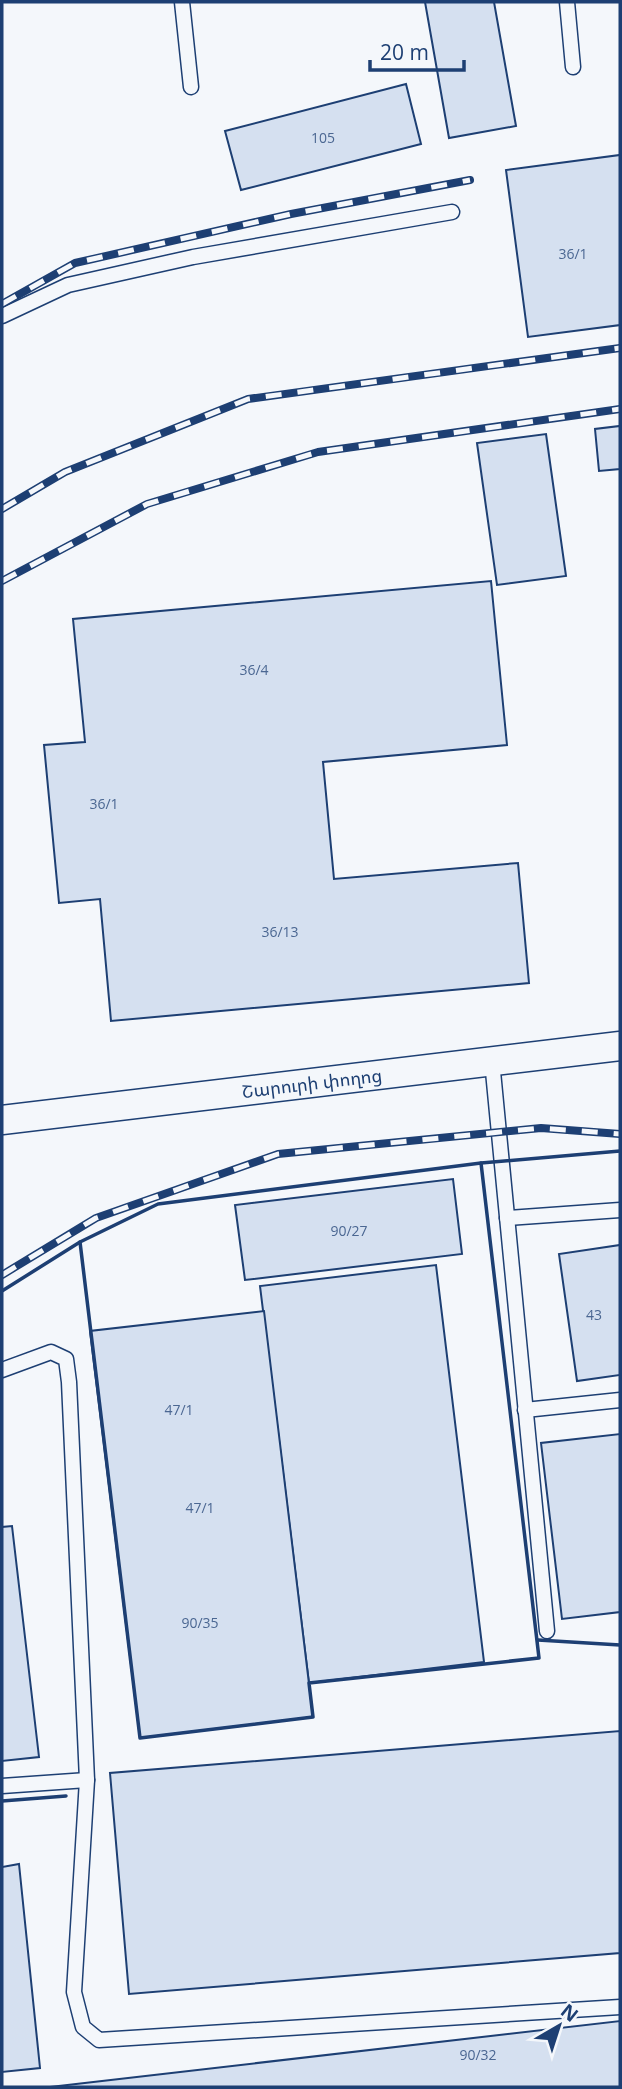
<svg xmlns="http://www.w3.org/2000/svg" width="622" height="2089" viewBox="0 0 622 2089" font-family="'Open Sans','Noto Sans Armenian',sans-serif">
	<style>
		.building { fill: #d5e0f0; stroke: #1d3f73; stroke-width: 2 }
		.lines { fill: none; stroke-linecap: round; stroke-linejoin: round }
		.lane-casing { stroke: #1d3f73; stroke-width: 17 }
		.street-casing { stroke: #1d3f73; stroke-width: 31 }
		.lane { stroke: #f4f7fb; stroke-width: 14 }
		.street { stroke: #f4f7fb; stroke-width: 28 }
		.rail-casing { stroke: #1d3f73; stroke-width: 8 }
		.rail { stroke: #f4f7fb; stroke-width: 5; stroke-dasharray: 16; stroke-linecap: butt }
		.wall { stroke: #1d3f73; stroke-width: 3.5 }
		.labels { text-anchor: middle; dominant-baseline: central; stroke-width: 5; stroke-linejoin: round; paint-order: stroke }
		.number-label { font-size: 14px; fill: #4b6792 }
		.street-label { font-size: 18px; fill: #1d3f73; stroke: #f4f7fb }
	</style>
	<rect width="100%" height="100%" fill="#f4f7fb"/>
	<g class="building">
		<path d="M 425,2 L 494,2 L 516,126 L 449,138 Z"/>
		<path d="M 406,84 L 421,144 L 241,190 L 225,131 Z"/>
		<path d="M 620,155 L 620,325 L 528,337 L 506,170 Z"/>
		<path d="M 620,426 L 620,469 L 599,471 L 595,429 Z"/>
		<path d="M 546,434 L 566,576 L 497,585 L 477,443 Z"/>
		<path d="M 491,581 L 507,745 L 323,762 L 334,879 L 518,863 L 529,983 L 111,1021 L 100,899 L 59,903 L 44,745 L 85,742 L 73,619 Z"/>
		<path d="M 453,1179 L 462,1254 L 245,1280 L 235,1205 Z"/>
		<path d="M 620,1245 L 620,1375 L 577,1381 L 559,1254 Z"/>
		<path d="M 436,1265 L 484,1662 L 309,1683 L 260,1286 Z"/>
		<path d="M 264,1311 L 313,1717 L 140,1738 L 90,1331 Z"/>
		<path d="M 620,1434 L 620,1612 L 562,1619 L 541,1443 Z"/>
		<path d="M 12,1526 L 39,1757 L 2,1761 L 2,1527 Z"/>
		<path d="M 620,1731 L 620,1953 L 129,1994 L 110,1773 Z"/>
		<path d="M 19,1864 L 40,2068 L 2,2072 L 2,1867 Z"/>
		<path d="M 620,2021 L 620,2087 L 50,2087 Z"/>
	</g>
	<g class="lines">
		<defs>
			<g id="lane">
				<path d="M 182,2 L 191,87"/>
				<path d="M 567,2 L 573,67"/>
				<path d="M 2,316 L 68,285 L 193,257 L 452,212"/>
				<path d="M 492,1061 L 547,1631"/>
				<path d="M 507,1218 L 620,1210"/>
				<path d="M 2,1370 L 51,1352 L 66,1359 L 69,1382 L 87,1780 L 74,1992 L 83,2027 L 99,2040 L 620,2007"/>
				<path d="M 525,1410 L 620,1400"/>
				<path d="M 2,1786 L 87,1780"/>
			</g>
			<g id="street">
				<path id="s1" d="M 2,1120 L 620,1046"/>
			</g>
		</defs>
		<use href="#lane" class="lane-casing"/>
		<use href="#street" class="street-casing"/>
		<use href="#lane" class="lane"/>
		<use href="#street" class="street"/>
		<defs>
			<g id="rail">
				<path d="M 2,304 L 75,263 L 291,214 L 470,180"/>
				<path d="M 2,509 L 65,472 L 248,399 L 620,348"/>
				<path d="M 2,581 L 147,504 L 318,452 L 620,409"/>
				<path d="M 2,1275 L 96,1218 L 278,1154 L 541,1128 L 620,1134"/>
			</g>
		</defs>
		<use href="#rail" class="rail-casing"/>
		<use href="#rail" class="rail"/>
		<g class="wall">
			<path d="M 481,1163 L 539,1658 L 309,1683 L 313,1717 L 140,1738 L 80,1242 L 158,1204 Z"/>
			<path d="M 481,1163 L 620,1151"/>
			<path d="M 2,1291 L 80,1242"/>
			<path d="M 538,1640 L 620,1645"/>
			<path d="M 2,1801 L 66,1796"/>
		</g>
	</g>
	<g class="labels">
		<g class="number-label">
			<text x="323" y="137">105</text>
			<text x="573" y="253">36/1</text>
			<text x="254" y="669">36/4</text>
			<text x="104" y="803">36/1</text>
			<text x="280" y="931">36/13</text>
			<text x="349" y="1230">90/27</text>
			<text x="594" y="1314">43</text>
			<text x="179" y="1409">47/1</text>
			<text x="200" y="1507">47/1</text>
			<text x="200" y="1622">90/35</text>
			<text x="478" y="2054">90/32</text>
		</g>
		<g class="street-label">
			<text stroke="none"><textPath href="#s1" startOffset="312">Շարուրի փողոց</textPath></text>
		</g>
	</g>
	<rect width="622" height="2089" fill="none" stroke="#1d3f73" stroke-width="7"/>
	<g transform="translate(559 2026) rotate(39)" stroke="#f4f7fb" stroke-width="5" paint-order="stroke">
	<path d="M0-5L12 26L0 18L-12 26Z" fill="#1d3f73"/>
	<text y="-10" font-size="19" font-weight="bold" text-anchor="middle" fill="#1d3f73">N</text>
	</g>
	<path d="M370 60v10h94v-10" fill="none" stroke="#1d3f73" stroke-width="3.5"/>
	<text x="380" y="60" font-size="21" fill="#1d3f73" stroke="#f4f7fb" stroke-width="5" paint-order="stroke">20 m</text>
</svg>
